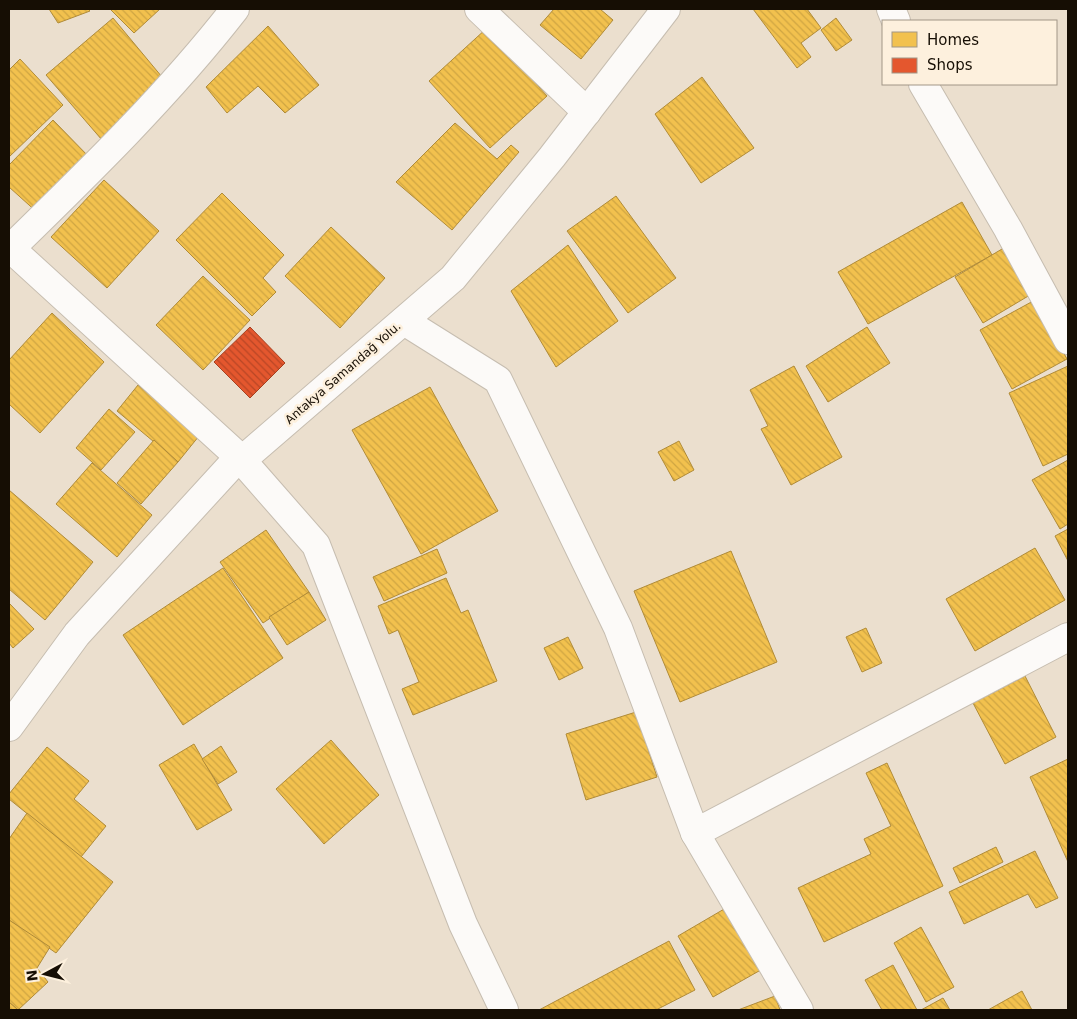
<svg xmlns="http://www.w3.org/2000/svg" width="1077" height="1019" viewBox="0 0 1077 1019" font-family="'DejaVu Sans',sans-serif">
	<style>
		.homes { fill: url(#homes-back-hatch); stroke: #b08b38 }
		.shops { fill: url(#shops-back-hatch); stroke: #a64121 }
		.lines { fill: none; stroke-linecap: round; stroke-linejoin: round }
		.street-casing { stroke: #c6bdb0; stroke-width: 30 }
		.secondary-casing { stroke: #c6bdb0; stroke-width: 30 }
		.street { stroke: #fcfaf8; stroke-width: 28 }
		.secondary { stroke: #fcfaf8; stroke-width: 28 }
		.labels { text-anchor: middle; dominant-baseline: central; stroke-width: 5; stroke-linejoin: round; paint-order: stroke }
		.street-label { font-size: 12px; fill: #160e04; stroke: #fdf0dd }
	</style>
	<defs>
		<pattern id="homes-back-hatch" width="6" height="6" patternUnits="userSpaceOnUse" patternTransform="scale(1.25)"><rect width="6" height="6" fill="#f2c14e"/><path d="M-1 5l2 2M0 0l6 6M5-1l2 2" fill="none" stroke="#cfa542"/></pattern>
		<pattern id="shops-back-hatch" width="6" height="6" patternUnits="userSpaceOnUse" patternTransform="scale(1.25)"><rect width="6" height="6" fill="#e4572e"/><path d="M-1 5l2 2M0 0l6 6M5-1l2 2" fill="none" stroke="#b84625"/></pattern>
	</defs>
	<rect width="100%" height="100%" fill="#ebdfce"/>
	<g class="homes">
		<path d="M 49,9 L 88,9 L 90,11 L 58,23 Z"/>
		<path d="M 110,9 L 160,9 L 134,33 Z"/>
		<path d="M 554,9 L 600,9 L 613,20 L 581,59 L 540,25 Z"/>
		<path d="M 753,9 L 807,9 L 821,28 L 801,43 L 811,57 L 797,68 Z"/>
		<path d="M 113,18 L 167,83 L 102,140 L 46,75 Z"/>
		<path d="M 836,18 L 852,40 L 836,51 L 821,30 Z"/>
		<path d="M 268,26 L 319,85 L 285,113 L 258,86 L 227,113 L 206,87 Z"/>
		<path d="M 487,28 L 547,96 L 490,148 L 429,81 Z"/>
		<path d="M 20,59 L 63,105 L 9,157 L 9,70 Z"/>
		<path d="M 702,77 L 754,148 L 701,183 L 655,114 Z"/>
		<path d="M 53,120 L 92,160 L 39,214 L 9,187 L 9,165 Z"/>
		<path d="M 455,123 L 497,159 L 511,145 L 519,152 L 452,230 L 396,182 Z"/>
		<path d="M 104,180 L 159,231 L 107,288 L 51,237 Z"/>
		<path d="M 222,193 L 284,255 L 263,278 L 276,292 L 252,316 L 176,240 Z"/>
		<path d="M 616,196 L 676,278 L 628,313 L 567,231 Z"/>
		<path d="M 962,202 L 992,255 L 868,324 L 838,272 Z"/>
		<path d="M 331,227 L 385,278 L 340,328 L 285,276 Z"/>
		<path d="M 568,245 L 618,321 L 556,367 L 511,291 Z"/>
		<path d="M 1007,246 L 1035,292 L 983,323 L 955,277 Z"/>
		<path d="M 203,276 L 250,320 L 203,370 L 156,325 Z"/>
		<path d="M 1035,300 L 1067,359 L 1012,389 L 980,330 Z"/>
		<path d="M 52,313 L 104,362 L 40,433 L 9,404 L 9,360 Z"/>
		<path d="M 867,327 L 890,363 L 828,402 L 806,366 Z"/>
		<path d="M 794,366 L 842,457 L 791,485 L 761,429 L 768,426 L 750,390 Z"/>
		<path d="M 1068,366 L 1068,454 L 1043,466 L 1009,393 Z"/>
		<path d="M 138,385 L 199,436 L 178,462 L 117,411 Z"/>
		<path d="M 430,387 L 498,511 L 421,554 L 352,430 Z"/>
		<path d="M 109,409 L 135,432 L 101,470 L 76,448 Z"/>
		<path d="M 154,440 L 178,462 L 141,504 L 117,483 Z"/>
		<path d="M 679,441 L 694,470 L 674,481 L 658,452 Z"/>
		<path d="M 1068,460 L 1068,524 L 1060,529 L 1032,480 Z"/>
		<path d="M 92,463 L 152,515 L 117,557 L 56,504 Z"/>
		<path d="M 9,490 L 93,562 L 45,620 L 9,589 Z"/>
		<path d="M 1068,529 L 1068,561 L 1055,536 Z"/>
		<path d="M 266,530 L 309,592 L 263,623 L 220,562 Z"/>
		<path d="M 1035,548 L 1065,600 L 975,651 L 946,599 Z"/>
		<path d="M 437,549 L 447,573 L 384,601 L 373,577 Z"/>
		<path d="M 731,551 L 777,662 L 680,702 L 634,591 Z"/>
		<path d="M 223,568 L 283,658 L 183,725 L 123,635 Z"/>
		<path d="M 446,578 L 461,613 L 468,610 L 497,681 L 413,715 L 402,689 L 419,682 L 398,630 L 389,634 L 378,606 Z"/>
		<path d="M 309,592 L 326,620 L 287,645 L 269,617 Z"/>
		<path d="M 9,603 L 34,629 L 13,648 L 9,643 Z"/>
		<path d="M 866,628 L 882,663 L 862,672 L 846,637 Z"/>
		<path d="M 568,637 L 583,668 L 559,680 L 544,648 Z"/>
		<path d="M 1025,676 L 1056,737 L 1005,764 L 973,703 Z"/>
		<path d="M 636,712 L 657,777 L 586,800 L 566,734 Z"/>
		<path d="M 331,740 L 379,795 L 324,844 L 276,789 Z"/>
		<path d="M 194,744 L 232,810 L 197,830 L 159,765 Z"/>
		<path d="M 221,746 L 237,772 L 218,784 L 202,759 Z"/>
		<path d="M 47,747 L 89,781 L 74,799 L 106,826 L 81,857 L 9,799 L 9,794 Z"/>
		<path d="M 1068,759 L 1068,862 L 1030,777 Z"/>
		<path d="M 887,763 L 943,886 L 824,942 L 798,888 L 871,854 L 864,839 L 891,826 L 866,773 Z"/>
		<path d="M 27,813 L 113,882 L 56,953 L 9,920 L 9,839 Z"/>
		<path d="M 996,847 L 1003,862 L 960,883 L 953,868 Z"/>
		<path d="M 1035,851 L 1058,898 L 1036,908 L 1028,894 L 964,924 L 949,892 Z"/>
		<path d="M 731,905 L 766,967 L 713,997 L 678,936 Z"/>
		<path d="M 9,920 L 50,947 L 37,968 L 48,982 L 18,1010 L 9,1002 Z"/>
		<path d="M 921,927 L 954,987 L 926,1002 L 894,943 Z"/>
		<path d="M 669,941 L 695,990 L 656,1010 L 539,1010 Z"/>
		<path d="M 893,965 L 917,1010 L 882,1010 L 865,980 Z"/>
		<path d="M 1022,991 L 1032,1010 L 988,1010 Z"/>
		<path d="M 775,996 L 780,1010 L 738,1010 Z"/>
		<path d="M 943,998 L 950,1010 L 921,1010 Z"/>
		<path d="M 9,1002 L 18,1010 L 9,1010 Z"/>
	</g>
	<path class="shops" d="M 250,327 L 285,363 L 250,398 L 214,362 Z"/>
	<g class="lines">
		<defs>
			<g id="street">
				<path d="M 479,9 L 587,112"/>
				<path d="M 9,247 L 239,457 L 316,545 L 463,924 L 504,1010"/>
				<path d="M 11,248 C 89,172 168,95 235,9"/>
				<path d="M 404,321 L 498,380 L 618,628 L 695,833 L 1068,637"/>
				<path d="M 695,833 L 799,1010"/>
			</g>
			<g id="secondary">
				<path d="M 891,9 L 896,21"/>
				<path d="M 923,84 L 1008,229 L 1068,340"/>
				<path d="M 9,727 L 77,634 L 239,457 L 249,454 L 453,278 L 552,157 L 666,9"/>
			</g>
		</defs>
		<use href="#street" class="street-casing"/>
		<use href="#secondary" class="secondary-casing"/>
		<use href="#street" class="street"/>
		<use href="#secondary" class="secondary"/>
	</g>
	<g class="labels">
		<g class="street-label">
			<text transform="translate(343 373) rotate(-41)">Antakya Samandağ Yolu.</text>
		</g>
	</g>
	<rect width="1077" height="1019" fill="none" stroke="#160e04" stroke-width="20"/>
	<rect x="882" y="20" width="175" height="65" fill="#fdf0dd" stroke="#a19686"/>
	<rect x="892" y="32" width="25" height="15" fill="#f2c14e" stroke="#a19686"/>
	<text x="927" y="45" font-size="15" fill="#160e04">Homes</text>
	<rect x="892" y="58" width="25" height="15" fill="#e4572e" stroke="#a19686"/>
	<text x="927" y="70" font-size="15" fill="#160e04">Shops</text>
	<g transform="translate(45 974) rotate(263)" stroke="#fdf0dd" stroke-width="4" paint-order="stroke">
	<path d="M0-4L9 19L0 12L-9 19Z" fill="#160e04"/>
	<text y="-8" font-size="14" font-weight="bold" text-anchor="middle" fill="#160e04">N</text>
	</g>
</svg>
